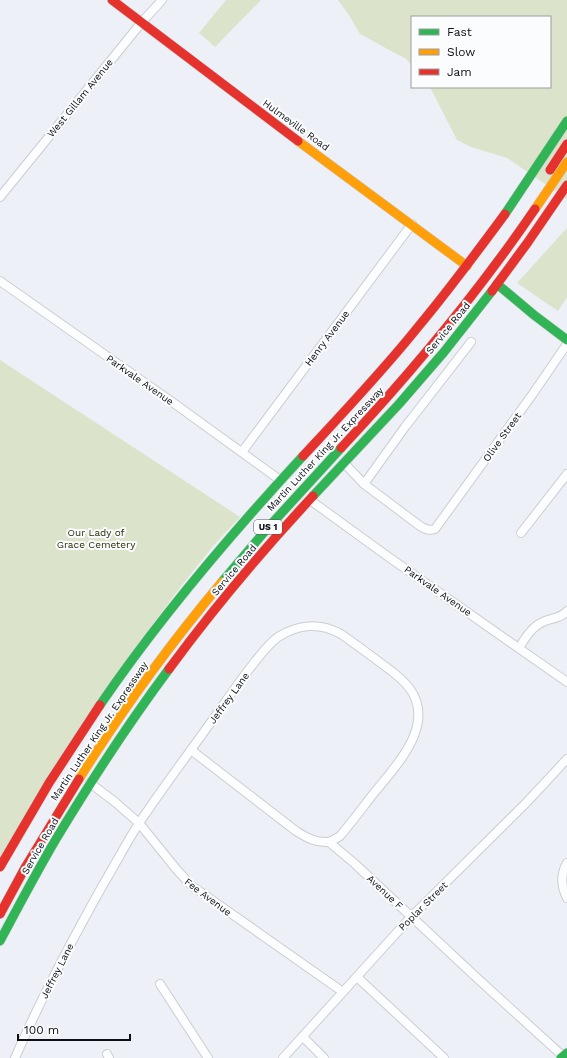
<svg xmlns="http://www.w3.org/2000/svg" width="567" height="1058" viewBox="0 0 567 1058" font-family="'Work Sans',sans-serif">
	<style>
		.green { fill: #dbe4cb }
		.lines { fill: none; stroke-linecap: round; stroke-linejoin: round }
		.street-casing { stroke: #cbcdd1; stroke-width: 10 }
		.fast-casing { stroke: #cbcdd1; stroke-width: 10 }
		.slow-casing { stroke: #cbcdd1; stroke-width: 10 }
		.jam-casing { stroke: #cbcdd1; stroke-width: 10 }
		.street { stroke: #fcfdfe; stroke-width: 8 }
		.fast { stroke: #30b455; stroke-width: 9 }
		.slow { stroke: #ff9f0a; stroke-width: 9 }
		.jam { stroke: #e5322d; stroke-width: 9 }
		.labels { text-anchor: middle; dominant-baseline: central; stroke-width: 4; stroke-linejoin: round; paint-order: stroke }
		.shield { fill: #fbfcfe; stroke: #54565a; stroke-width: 1 }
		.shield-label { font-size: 9px; font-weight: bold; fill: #0d0f13 }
		.street-label { font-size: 10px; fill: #0d0f13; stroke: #fbfcfe }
		.park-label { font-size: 10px; fill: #262d05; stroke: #fbfcfe }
	</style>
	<rect width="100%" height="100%" fill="#edf0f6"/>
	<g class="green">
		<path d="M 226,0 L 261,0 L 215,47 L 199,33 Z"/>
		<path d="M 338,0 L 567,0 L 567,199 L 507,158 L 471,147 L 457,140 L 430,87 L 550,87 L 550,17 L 412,17 L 412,65 L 406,59 L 360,34 L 349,15 Z"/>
		<path d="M 567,228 L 567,297 L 558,311 L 517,283 Z"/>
		<path d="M 0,360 L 240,517 L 214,545 L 182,585 L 125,661 L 0,859 Z"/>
	</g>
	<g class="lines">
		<defs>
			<g id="street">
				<path d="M 0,197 L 142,22 L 162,0"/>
				<path d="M 0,281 L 175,404 L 280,480"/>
				<path d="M 242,452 L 412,224"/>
				<path d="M 344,463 L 364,484 L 420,526 C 425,529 429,531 435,529 L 532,395 L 567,344"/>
				<path d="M 364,484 L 405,427 L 471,342"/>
				<path d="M 310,500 L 390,558 L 567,682"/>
				<path d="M 521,533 L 567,474"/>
				<path d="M 519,648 C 525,638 533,625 545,621 C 553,618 561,618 567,611"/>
				<path d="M 191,750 L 296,831 C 307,838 316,843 329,842 L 354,863 L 477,978 L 565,1058"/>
				<path d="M 90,783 L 115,802 L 139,823 L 177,870 L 192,886 L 343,992"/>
				<path d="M 567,863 C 560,875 561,886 567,898"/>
				<path d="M 357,977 L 444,1058"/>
				<path d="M 160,984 L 208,1058"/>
				<path d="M 303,1037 L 324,1058"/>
				<path d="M 107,1054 L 109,1058"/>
				<path d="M 15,1058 C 41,998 72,940 104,883 C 118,860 130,835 146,813 C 167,782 189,753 211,722 C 224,704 236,686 250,668 C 258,658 267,645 278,637 C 299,624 319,622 341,634 C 355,644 369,654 382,664 C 392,671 403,679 410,689 C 436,725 396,766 374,793 C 363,807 352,822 340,836 L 337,838 L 329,842"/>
				<path d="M 283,1058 L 411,917 L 527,802 L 567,759"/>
			</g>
			<g id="fast">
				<path d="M 505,214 L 567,121"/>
				<path d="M 497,284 L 534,315 L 567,340"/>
				<path d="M 313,496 L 399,404 L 444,352 L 492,291"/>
				<path d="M 222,582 L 265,531 L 341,448"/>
				<path d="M 100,705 C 160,617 230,535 303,456"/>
				<path d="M 0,941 C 18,907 36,873 56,839 C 91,781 128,724 169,669"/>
				<path d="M 561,1058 L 567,1053"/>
			</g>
			<g id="slow">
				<path d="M 298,141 L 467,266"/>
				<path d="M 535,209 L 567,162"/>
				<path d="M 79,779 C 122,710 170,644 222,582"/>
			</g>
			<g id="jam">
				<path d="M 112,0 L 298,141"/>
				<path d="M 550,170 L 567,144"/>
				<path d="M 492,291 L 528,242 L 567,185"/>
				<path d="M 341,448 C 411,373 477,294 535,209"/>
				<path d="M 303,456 C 342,414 382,372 418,327 C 448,291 477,252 505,214"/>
				<path d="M 169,669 C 213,609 262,551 313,496"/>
				<path d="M 0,867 L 49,783 L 100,705"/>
				<path d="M 0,914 L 26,866 L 79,779"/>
			</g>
		</defs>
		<use href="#street" class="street-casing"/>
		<use href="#fast" class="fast-casing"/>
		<use href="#slow" class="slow-casing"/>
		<use href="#jam" class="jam-casing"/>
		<use href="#street" class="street"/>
		<use href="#fast" class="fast"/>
		<use href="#slow" class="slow"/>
		<use href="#jam" class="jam"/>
	</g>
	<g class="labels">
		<rect class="shield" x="254" y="520" width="28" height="14" rx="3"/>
		<g class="shield-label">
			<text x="268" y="527">US 1</text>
		</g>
		<g class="street-label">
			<text transform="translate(80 98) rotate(-51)">West Gillam Avenue</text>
			<text transform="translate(296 125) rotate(36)">Hulmeville Road</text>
			<text transform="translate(448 328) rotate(-51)">Service Road</text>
			<text transform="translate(327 338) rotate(-53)">Henry Avenue</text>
			<text transform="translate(140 380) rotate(35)">Parkvale Avenue</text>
			<text transform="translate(502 437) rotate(-54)">Olive Street</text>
			<text transform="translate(325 449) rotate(-47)">Martin Luther King Jr. Expressway</text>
			<text transform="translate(234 570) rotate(-50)">Service Road</text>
			<text transform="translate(438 591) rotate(35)">Parkvale Avenue</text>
			<text transform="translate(229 698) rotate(-54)">Jeffrey Lane</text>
			<text transform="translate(99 731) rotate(-56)">Martin Luther King Jr. Expressway</text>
			<text transform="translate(40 846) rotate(-60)">Service Road</text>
			<text transform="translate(385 892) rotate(43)">Avenue F</text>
			<text transform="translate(208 897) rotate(37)">Fee Avenue</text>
			<text transform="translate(423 906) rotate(-45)">Poplar Street</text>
			<text transform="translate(57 971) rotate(-63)">Jeffrey Lane</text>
		</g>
		<g class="park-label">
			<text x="96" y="532">Our Lady of<tspan x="96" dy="12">Grace Cemetery</tspan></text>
		</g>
	</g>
	<rect x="411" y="16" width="140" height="72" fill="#fbfcfe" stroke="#9c9da0"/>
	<rect x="419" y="29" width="20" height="6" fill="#30b455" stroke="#9c9da0"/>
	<text x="447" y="36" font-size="12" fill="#0d0f13">Fast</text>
	<rect x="419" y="49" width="20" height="6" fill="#ff9f0a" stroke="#9c9da0"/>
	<text x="447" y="56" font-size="12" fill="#0d0f13">Slow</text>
	<rect x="419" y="69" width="20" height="6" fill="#e5322d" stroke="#9c9da0"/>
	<text x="447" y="76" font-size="12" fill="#0d0f13">Jam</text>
	<path d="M18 1034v6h112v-6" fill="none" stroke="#0d0f13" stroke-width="2"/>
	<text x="24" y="1034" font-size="12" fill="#0d0f13" stroke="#fbfcfe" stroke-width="3" paint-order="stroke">100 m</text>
</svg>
